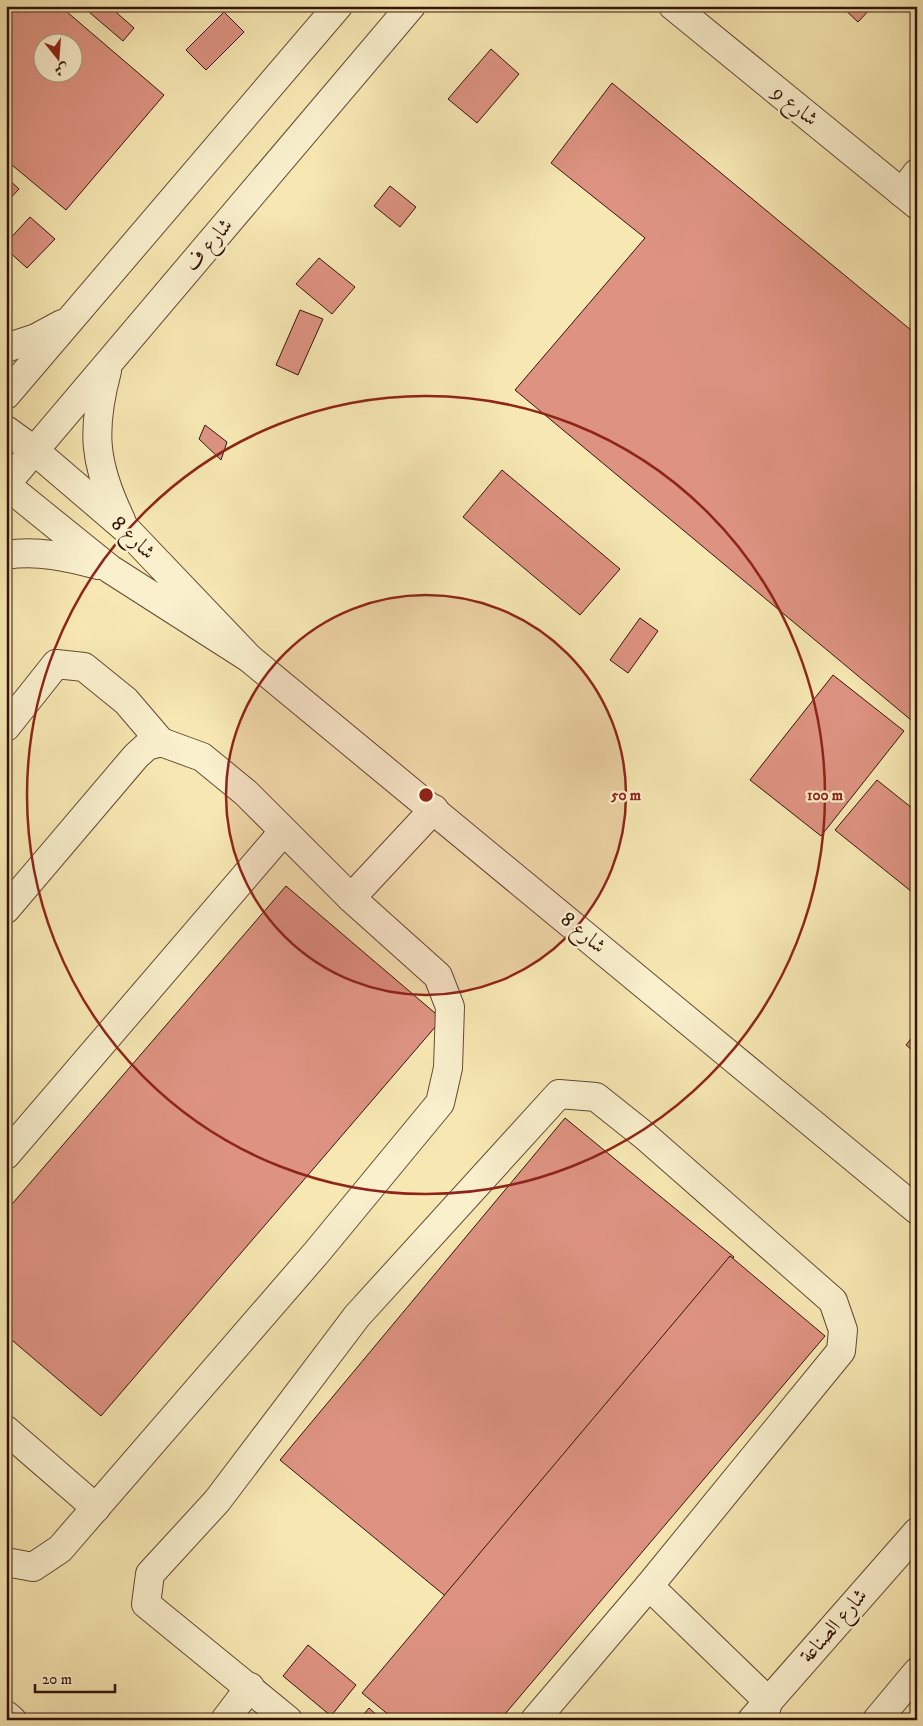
<svg xmlns="http://www.w3.org/2000/svg" width="923" height="1726" viewBox="0 0 923 1726" font-family="'IM FELL DW Pica',Amiri,serif">
	<style>
		.building { fill: #de9382; stroke: #341408; fill-rule: evenodd }
		.lines { fill: none; stroke-linecap: round; stroke-linejoin: round }
		.minor-casing { stroke: #654933; stroke-width: 30 }
		.minor { stroke: #faf0ce; stroke-width: 28 }
		.ring { fill: none; stroke: #8f2418; stroke-width: 2.5 }
		.labels { text-anchor: middle; dominant-baseline: central; stroke-width: 4.5; stroke-linejoin: round; paint-order: stroke }
		.street-label { font-size: 21px; fill: #341408; stroke: #faf0ce }
		.centre { fill: #8f2418; stroke: #faf0ce; stroke-width: 2.5 }
		.ring-label { font-size: 15px; text-anchor: middle; font-weight: bold; fill: #8f2418; stroke: #faf0ce; stroke-width: 4.5; stroke-linejoin: round; paint-order: stroke }
	</style>
	<rect width="100%" height="100%" fill="#f7e8b3"/>
	<filter id="stains"><feTurbulence type="fractalNoise" baseFrequency=".004" numOctaves="4"/><feColorMatrix values="0 0 0 0 .2 0 0 0 0 .09 0 0 0 0 .02 0 0 0 .5 -.17"/></filter>
	<radialGradient id="worn" r=".72"><stop offset=".6" stop-color="#630" stop-opacity="0"/><stop offset="1" stop-color="#630" stop-opacity=".3"/></radialGradient>
	<g class="building">
		<path d="M 6,6 L 60,6 L 164,95 L 66,210 L 6,160 ZM 42,42 L 72,42 L 72,72 L 42,72 Z"/>
		<path d="M 82,6 L 109,6 L 134,28 L 123,41 Z"/>
		<path d="M 841,6 L 873,6 L 858,22 Z"/>
		<path d="M 224,12 L 244,32 L 206,70 L 186,50 Z"/>
		<path d="M 491,49 L 519,74 L 477,123 L 448,99 Z"/>
		<path d="M 612,83 L 917,335 L 917,725 L 515,390 L 645,238 L 551,163 Z"/>
		<path d="M 6,177 L 19,189 L 6,203 Z"/>
		<path d="M 390,186 L 416,207 L 400,227 L 374,206 Z"/>
		<path d="M 30,217 L 55,239 L 27,268 L 6,249 L 6,243 Z"/>
		<path d="M 319,258 L 355,287 L 332,314 L 296,284 Z"/>
		<path d="M 300,310 L 323,319 L 298,375 L 276,365 Z"/>
		<path d="M 205,425 L 227,442 L 221,460 L 199,439 Z"/>
		<path d="M 502,470 L 620,569 L 580,615 L 463,517 Z"/>
		<path d="M 640,618 L 658,631 L 628,673 L 610,660 Z"/>
		<path d="M 833,675 L 904,731 L 821,836 L 750,780 Z"/>
		<path d="M 877,780 L 917,812 L 917,896 L 835,830 Z"/>
		<path d="M 286,886 L 442,1019 L 101,1416 L 6,1335 L 6,1211 Z"/>
		<path d="M 917,1031 L 917,1054 L 906,1045 Z"/>
		<path d="M 565,1118 L 734,1257 L 449,1599 L 280,1460 Z"/>
		<path d="M 730,1256 L 825,1336 L 500,1720 L 395,1720 L 362,1693 Z"/>
		<path d="M 308,1645 L 356,1685 L 331,1716 L 283,1676 Z"/>
		<path d="M 369,1708 L 382,1720 L 359,1720 Z"/>
	</g>
	<g class="lines">
		<defs>
			<g id="minor">
				<path d="M 673,6 L 917,205"/>
				<path d="M 902,193 L 917,173"/>
				<path d="M 6,348 L 36,338 L 62,324"/>
				<path d="M 107,371 C 91,431 94,464 121,520"/>
				<path d="M 6,395 L 338,6"/>
				<path d="M 6,430 L 35,451 L 125,528 L 249,658 L 110,569 L 6,485"/>
				<path d="M 6,484 L 411,6"/>
				<path d="M 6,555 C 38,550 68,557 98,565"/>
				<path d="M 249,658 L 917,1210"/>
				<path d="M 6,727 L 56,664 L 84,667 L 126,701 L 161,742"/>
				<path d="M 351,898 L 434,809"/>
				<path d="M 6,909 L 136,756 L 147,746 L 161,742 L 202,757 L 246,793 L 351,898 L 438,976 L 450,1007 L 448,1068 L 440,1103 L 317,1252 L 60,1549 L 33,1567 L 6,1562"/>
				<path d="M 6,1155 L 283,832"/>
				<path d="M 6,1430 L 96,1508"/>
				<path d="M 649,1586 L 768,1701 L 764,1718"/>
				<path d="M 6,1715 L 12,1720"/>
				<path d="M 225,1720 L 250,1687"/>
				<path d="M 288,1720 L 146,1604 L 150,1574 L 217,1501 L 357,1316 L 559,1094 L 596,1097 L 645,1136 L 833,1301 L 843,1330 L 841,1351 L 649,1586 L 535,1720"/>
				<path d="M 752,1720 L 917,1532"/>
				<path d="M 877,1720 L 917,1672"/>
			</g>
		</defs>
		<use href="#minor" class="minor-casing"/>
		<use href="#minor" class="minor"/>
	</g>
	<circle cx="426" cy="795" r="200" fill="#8f2418" fill-opacity=".12"/>
	<g class="ring">
		<circle cx="426" cy="795" r="200"/>
		<circle cx="426" cy="795" r="399"/>
	</g>
	<g class="labels">
		<g class="street-label">
			<text transform="translate(795 106) rotate(39)">شارع 9</text>
			<text transform="translate(209 245) rotate(-50)">شارع ف</text>
			<text transform="translate(133 538) rotate(44)">شارع 8</text>
			<text transform="translate(583 933) rotate(40)">شارع 8</text>
			<text transform="translate(834 1626) rotate(-49)">شارع الصناعة</text>
		</g>
	</g>
	<circle cx="426" cy="795" r="8" class="centre"/>
	<g class="ring-label">
		<text x="626" y="800">50 m</text>
		<text x="825" y="800">100 m</text>
	</g>
	<rect width="923" height="1726" fill="none" stroke="#f7e8b3" stroke-width="25"/>
	<rect x="8" y="8" width="908" height="1711" fill="none" stroke="#341408" stroke-width="2.5"/>
	<rect x="12" y="12" width="898" height="1701" fill="none" stroke="#341408"/>
	<g transform="translate(58 58) rotate(163)"><circle r="24" fill="#faf0ce" stroke="#ab987f"/>
	<path d="M0-4L9 19L0 12L-9 19Z" fill="#8f2418"/>
	<text y="-8" font-size="14" font-weight="bold" text-anchor="middle" fill="#341408">ش</text>
	</g>
	<path d="M35 1684v8h80v-8" fill="none" stroke="#341408" stroke-width="2.5"/>
	<text x="42" y="1684" font-size="15" fill="#341408" stroke="#faf0ce" stroke-width="4" paint-order="stroke">20 m</text>
	<rect width="100%" height="100%" filter="url(#stains)"/>
	<rect width="100%" height="100%" fill="url(#worn)"/>
</svg>
